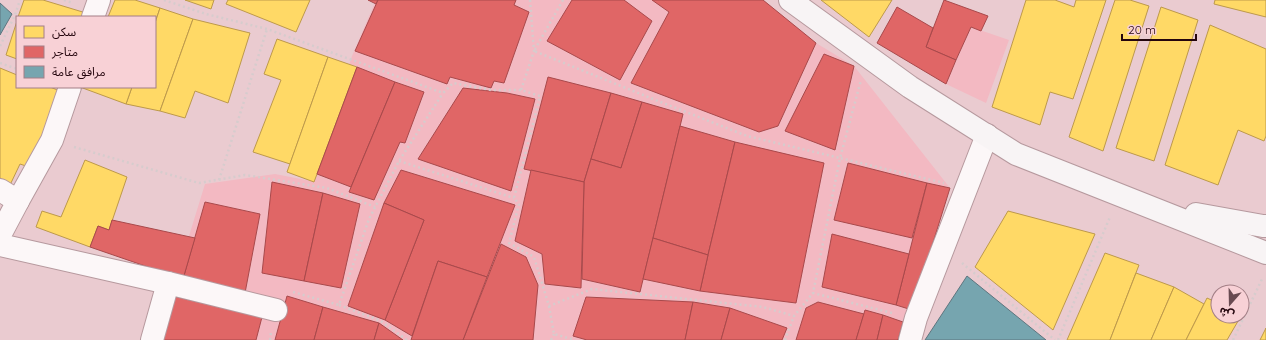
<svg xmlns="http://www.w3.org/2000/svg" width="1266" height="340" viewBox="0 0 1266 340" font-family="Quicksand,'Noto Sans Arabic',sans-serif">
	<style>
		.built { fill: #f3b9c2 }
		.homes { fill: #ffd966; stroke: #bd994b }
		.shops { fill: #e06666; stroke: #a8494b }
		.public { fill: #76a5af; stroke: #5d757e }
		.lines { fill: none; stroke-linecap: round; stroke-linejoin: round }
		.street-casing { stroke: #b6999e; stroke-width: 24 }
		.secondary-casing { stroke: #b6999e; stroke-width: 24 }
		.path { stroke: #d6cccd; stroke-width: 2.5; stroke-dasharray: 2 3; stroke-linecap: butt }
		.street { stroke: #fcf7f8; stroke-width: 22 }
		.secondary { stroke: #f8f4f5; stroke-width: 22 }
	</style>
	<rect width="100%" height="100%" fill="#eacbd0"/>
	<g class="built">
		<path d="M 376,0 L 763,0 L 816,43 L 854,66 L 950,188 L 903,340 L 157,340 L 205,184 L 275,174 L 311,181 L 352,56 Z"/>
		<path d="M 971,27 L 1009,40 L 986,103 L 946,84 Z"/>
	</g>
	<g class="homes">
		<path d="M 24,0 L 43,0 L 86,13 L 84,17 L 18,17 Z"/>
		<path d="M 115,0 L 135,0 L 160,8 L 155,23 L 155,17 L 108,17 Z"/>
		<path d="M 185,0 L 214,0 L 211,9 Z"/>
		<path d="M 228,0 L 310,0 L 296,32 L 226,4 Z"/>
		<path d="M 821,0 L 892,0 L 869,37 Z"/>
		<path d="M 1026,0 L 1055,0 L 1074,7 L 1076,0 L 1106,0 L 1073,99 L 1050,92 L 1040,125 L 992,107 Z"/>
		<path d="M 1115,0 L 1130,0 L 1149,6 L 1103,151 L 1069,137 Z"/>
		<path d="M 1215,0 L 1266,0 L 1266,17 L 1214,4 Z"/>
		<path d="M 1161,7 L 1198,20 L 1154,161 L 1116,148 Z"/>
		<path d="M 160,8 L 193,19 L 160,111 L 126,104 L 132,87 L 155,87 L 155,23 Z"/>
		<path d="M 193,19 L 250,33 L 228,103 L 195,91 L 185,118 L 160,111 Z"/>
		<path d="M 17,21 L 17,59 L 6,55 Z"/>
		<path d="M 1210,25 L 1266,49 L 1266,136 L 1264,141 L 1238,130 L 1218,185 L 1165,165 Z"/>
		<path d="M 277,39 L 328,57 L 290,164 L 253,152 L 281,80 L 264,74 Z"/>
		<path d="M 328,57 L 357,67 L 314,182 L 287,172 Z"/>
		<path d="M 0,68 L 17,75 L 17,87 L 50,87 L 60,91 L 32,168 L 20,164 L 10,185 L 0,178 Z"/>
		<path d="M 80,87 L 132,87 L 126,104 Z"/>
		<path d="M 85,160 L 127,177 L 109,230 L 98,226 L 90,247 L 36,227 L 42,211 L 61,217 Z"/>
		<path d="M 1008,211 L 1095,234 L 1053,330 L 975,267 Z"/>
		<path d="M 1105,253 L 1139,265 L 1110,340 L 1067,340 Z"/>
		<path d="M 1136,273 L 1174,287 L 1151,340 L 1110,340 Z"/>
		<path d="M 1174,287 L 1204,304 L 1186,340 L 1151,340 Z"/>
		<path d="M 1207,298 L 1218,303 L 1218,316 L 1241,316 L 1227,340 L 1186,340 Z"/>
		<path d="M 1266,328 L 1266,340 L 1260,340 Z"/>
	</g>
	<g class="shops">
		<path d="M 368,0 L 378,0 L 376,4 Z"/>
		<path d="M 378,0 L 516,0 L 514,5 L 529,12 L 504,83 L 494,81 L 491,88 L 450,77 L 447,84 L 355,51 Z"/>
		<path d="M 572,0 L 624,0 L 652,21 L 620,80 L 547,41 Z"/>
		<path d="M 652,0 L 763,0 L 816,43 L 778,126 L 759,132 L 631,83 L 669,12 Z"/>
		<path d="M 944,0 L 988,16 L 981,31 L 971,27 L 956,60 L 926,47 Z"/>
		<path d="M 897,7 L 933,28 L 926,47 L 956,60 L 946,84 L 877,43 Z"/>
		<path d="M 824,54 L 854,66 L 835,150 L 785,131 Z"/>
		<path d="M 357,67 L 395,82 L 351,187 L 317,174 Z"/>
		<path d="M 548,77 L 611,93 L 584,182 L 524,169 Z"/>
		<path d="M 395,82 L 424,92 L 405,143 L 400,142 L 374,200 L 349,192 Z"/>
		<path d="M 463,88 L 507,93 L 535,99 L 511,191 L 418,159 Z"/>
		<path d="M 611,93 L 642,102 L 621,168 L 591,159 Z"/>
		<path d="M 642,102 L 683,114 L 640,292 L 582,279 L 584,182 L 591,159 L 621,168 Z"/>
		<path d="M 680,126 L 735,142 L 708,255 L 653,238 Z"/>
		<path d="M 735,142 L 824,163 L 796,303 L 700,291 L 708,255 Z"/>
		<path d="M 848,163 L 927,183 L 912,238 L 834,220 Z"/>
		<path d="M 401,170 L 515,205 L 487,277 L 438,261 L 412,336 L 385,320 L 424,220 L 384,203 Z"/>
		<path d="M 531,170 L 584,182 L 581,288 L 545,284 L 542,254 L 515,241 Z"/>
		<path d="M 272,182 L 323,193 L 304,281 L 262,273 Z"/>
		<path d="M 927,183 L 950,188 L 912,310 L 896,305 Z"/>
		<path d="M 323,193 L 360,204 L 341,288 L 304,281 Z"/>
		<path d="M 205,202 L 260,214 L 245,293 L 183,279 Z"/>
		<path d="M 384,203 L 424,220 L 385,320 L 348,306 Z"/>
		<path d="M 112,220 L 195,238 L 183,279 L 90,247 L 98,226 L 109,230 Z"/>
		<path d="M 832,234 L 909,254 L 896,305 L 822,287 Z"/>
		<path d="M 653,238 L 708,255 L 700,291 L 643,279 Z"/>
		<path d="M 501,244 L 526,257 L 538,285 L 533,340 L 463,340 Z"/>
		<path d="M 438,261 L 487,277 L 463,340 L 411,340 Z"/>
		<path d="M 173,296 L 262,317 L 256,340 L 161,340 Z"/>
		<path d="M 287,296 L 323,307 L 314,340 L 275,340 Z"/>
		<path d="M 586,297 L 693,302 L 685,340 L 587,340 L 573,336 Z"/>
		<path d="M 693,302 L 730,308 L 721,340 L 685,340 Z"/>
		<path d="M 818,302 L 864,314 L 856,340 L 796,340 L 806,308 Z"/>
		<path d="M 323,307 L 379,323 L 374,340 L 314,340 Z"/>
		<path d="M 730,308 L 787,328 L 782,340 L 721,340 Z"/>
		<path d="M 865,310 L 883,315 L 877,340 L 856,340 Z"/>
		<path d="M 883,315 L 903,322 L 898,340 L 877,340 Z"/>
		<path d="M 379,323 L 403,340 L 374,340 Z"/>
	</g>
	<g class="public">
		<path d="M 0,3 L 12,14 L 0,35 Z"/>
		<path d="M 967,276 L 1046,340 L 925,340 Z"/>
	</g>
	<g class="lines">
		<defs>
			<g id="street">
				<path d="M 93,17 L 99,0"/>
				<path d="M 0,190 L 18,201 L 0,235"/>
				<path d="M 18,201 L 52,140 L 70,87"/>
				<path d="M 0,245 L 168,283 L 276,310"/>
				<path d="M 152,340 L 168,283"/>
				<path d="M 910,340 L 916,318 L 987,135"/>
			</g>
			<g id="secondary">
				<path d="M 790,0 L 910,87 L 1016,154 L 1266,253"/>
				<path d="M 1196,214 L 1263,226 L 1266,226"/>
			</g>
		</defs>
		<use href="#street" class="street-casing"/>
		<use href="#secondary" class="secondary-casing"/>
		<g class="path">
			<path d="M 64,0 L 73,3"/>
			<path d="M 164,0 L 206,14 L 267,29 L 443,93 L 453,83 L 491,90 L 521,90"/>
			<path d="M 530,0 L 534,51 L 521,90 L 540,96 L 514,198 L 519,204 L 509,243 L 534,257 L 549,306 L 592,289 L 763,307 L 794,316 L 813,293"/>
			<path d="M 563,0 L 534,51 L 658,101 L 747,136 L 840,158 L 861,80"/>
			<path d="M 0,46 L 15,15 L 20,0"/>
			<path d="M 0,63 L 17,69"/>
			<path d="M 74,147 L 199,183 L 245,175 L 327,188 L 375,207"/>
			<path d="M 399,161 L 514,198"/>
			<path d="M 219,180 L 267,29"/>
			<path d="M 962,263 L 1055,340"/>
			<path d="M 293,292 L 339,305 L 369,219 L 399,161 L 443,93"/>
			<path d="M 339,305 L 381,321 L 407,340"/>
			<path d="M 549,306 L 554,334 L 575,340"/>
			<path d="M 892,313 L 813,293 L 840,158 L 944,183"/>
			<path d="M 270,340 L 271,332"/>
			<path d="M 551,340 L 554,334"/>
			<path d="M 785,340 L 794,316"/>
			<path d="M 1058,340 L 1110,217"/>
			<path d="M 1233,340 L 1263,277"/>
		</g>
		<use href="#street" class="street"/>
		<use href="#secondary" class="secondary"/>
	</g>
	<rect x="16" y="16" width="140" height="72" fill="#f8d1d6" stroke="#a37f86"/>
	<rect x="24" y="26" width="20" height="12" fill="#ffd966" stroke="#a37f86"/>
	<text x="52" y="36" font-size="12" fill="#24050d">سكن</text>
	<rect x="24" y="46" width="20" height="12" fill="#e06666" stroke="#a37f86"/>
	<text x="52" y="56" font-size="12" fill="#24050d">متاجر</text>
	<rect x="24" y="66" width="20" height="12" fill="#76a5af" stroke="#a37f86"/>
	<text x="52" y="76" font-size="12" fill="#24050d">مرافق عامة</text>
	<g transform="translate(1230 304) rotate(200)"><circle r="19" fill="#f8d1d6" stroke="#a37f86"/>
	<path d="M0-3L7 15L0 10L-7 15Z" fill="#694a51"/>
	<text y="-6" font-size="11" font-weight="bold" text-anchor="middle" fill="#24050d">ش</text>
	</g>
	<path d="M1122 34v6h74v-6" fill="none" stroke="#24050d" stroke-width="2"/>
	<text x="1128" y="34" font-size="12" fill="#24050d" stroke="#f8d1d6" stroke-width="3" paint-order="stroke">20 m</text>
</svg>
